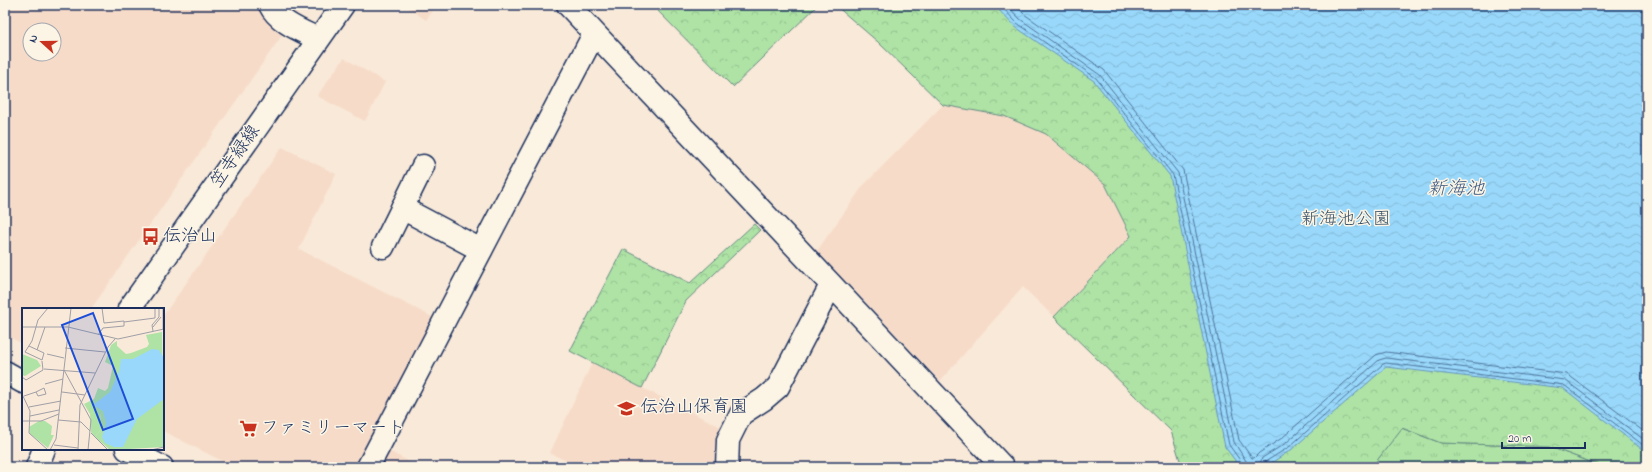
<svg xmlns="http://www.w3.org/2000/svg" width="1652" height="472" viewBox="0 0 1652 472" font-family="'Indie Flower','Klee One',sans-serif">
	<style>
		.built { fill: #f6dbc8; fill-rule: evenodd }
		.grass { fill: url(#grass-tufts); stroke: #648982 }
		.park { fill: url(#park-crowns); stroke: #648982 }
		.water { fill: url(#water-waves); stroke: #6794bc }
		.lines { fill: none; stroke-linecap: round; stroke-linejoin: round }
		.shore { stroke: #4d739c; stroke-width: 1 }
		.minor-casing { stroke: #1b2f5e; stroke-width: 25 }
		.minor { stroke: #fcf5e5; stroke-width: 22 }
		.labels { text-anchor: middle; dominant-baseline: central; stroke-width: 3; stroke-linejoin: round; paint-order: stroke }
		.street-label { font-size: 18px; fill: #1b2f5e; stroke: #fcf5e5 }
		.park-label { font-size: 18px; fill: #38536c; stroke: #fcf5e5 }
		.poi-label { font-size: 18px; fill: #1b2f5e; stroke: #fcf5e5; text-anchor: start }
		.water-label { font-size: 19px; font-style: italic; fill: #3a5985; stroke: #fcf5e5 }
		.inset-road { fill: none; stroke: #a09fa7; stroke-width: 1 }
		.view { fill: #1d4ed8; fill-opacity: 0.15; stroke: #1d4ed8; stroke-width: 2 }
		.inset-edge { fill: none; stroke: #1b2f5e; stroke-width: 2 }
	</style>
	<defs>
		<pattern id="grass-tufts" width="24" height="20" patternUnits="userSpaceOnUse"><rect width="24" height="20" fill="#aee3a5"/><path d="M3 7l-1-3M5 7V3M7 7l1-3M15 17l-1-3M17 17v-4M19 17l1-3" fill="none" stroke="#95c390"/></pattern>
		<pattern id="park-crowns" width="20" height="18" patternUnits="userSpaceOnUse"><rect width="20" height="18" fill="#aee3a5"/><path d="M2 6a3 3 0 1 1 6 0M12 15a3 3 0 1 1 6 0" fill="none" stroke="#95c390"/></pattern>
		<pattern id="water-waves" width="16" height="10" patternUnits="userSpaceOnUse"><rect width="16" height="10" fill="#99d8fa"/><path d="M0 5q4-4 8 0t8 0" fill="none" stroke="#83bad9"/></pattern>
	</defs>
	<rect width="100%" height="100%" fill="#f9e9d8"/>
	<filter id="ink" filterUnits="userSpaceOnUse"><feTurbulence type="fractalNoise" baseFrequency=".025" numOctaves="2"/><feDisplacementMap in="SourceGraphic" scale="8" xChannelSelector="R" yChannelSelector="G"/><feConvolveMatrix kernelMatrix="1 2 1 2 8 2 1 2 1" color-interpolation-filters="sRGB"/></filter>
	<g filter="url(#ink)">
		<g class="built">
			<path d="M 5,5 L 303,5 L 91,309 L 23,309 L 23,344 L 5,335 ZM 30,30 L 54,30 L 54,54 L 30,54 Z"/>
			<path d="M 404,5 L 437,5 L 426,20 Z"/>
			<path d="M 344,58 L 385,82 L 365,121 L 317,96 Z"/>
			<path d="M 943,105 L 1004,116 L 1046,134 L 1105,184 L 1131,236 L 1054,317 L 1023,287 L 940,381 L 817,251 L 863,186 Z"/>
			<path d="M 282,147 L 336,174 L 299,249 L 436,319 L 358,467 L 234,467 L 163,431 L 163,316 Z"/>
			<path d="M 592,363 L 723,428 L 717,467 L 579,467 L 550,453 Z"/>
			<path d="M 389,451 L 419,467 L 381,467 Z"/>
		</g>
		<path class="grass" d="M 1401,428 L 1441,443 L 1550,447 L 1604,467 L 1372,467 Z"/>
		<g class="park">
			<path d="M 652,5 L 818,5 L 733,87 Z"/>
			<path d="M 835,5 L 1647,5 L 1647,467 L 1604,467 L 1550,447 L 1441,443 L 1402,428 L 1372,467 L 1182,467 L 1171,431 L 1054,317 L 1131,236 L 1105,184 L 1046,134 L 1004,116 L 943,105 L 878,42 Z"/>
			<path d="M 754,224 L 760,230 L 686,301 L 642,388 L 570,351 L 623,249 L 690,283 Z"/>
		</g>
		<path class="water" d="M 994,5 L 1647,5 L 1647,453 L 1563,388 L 1386,367 L 1291,450 L 1265,467 L 1240,467 L 1225,447 L 1170,176 L 1094,81 L 1014,26 Z"/>
		<g class="lines">
			<g class="shore">
				<path d="M 1000,5 L 1017,23 L 1096,78 L 1173,175 L 1229,445 L 1242,463 L 1243,467"/>
				<path d="M 1007,5 L 1020,19 L 1100,75 L 1178,173 L 1234,442 L 1246,461 L 1248,467"/>
				<path d="M 1015,5 L 1024,14 L 1104,70 L 1183,170 L 1239,440 L 1252,458 L 1254,458 L 1259,453 L 1282,438 L 1376,355 L 1386,352 L 1567,374 L 1647,434"/>
				<path d="M 1259,467 L 1262,458 L 1286,443 L 1379,360 L 1386,358 L 1565,380 L 1647,442"/>
				<path d="M 1264,467 L 1265,462 L 1289,447 L 1383,364 L 1386,363 L 1564,385 L 1647,448"/>
			</g>
			<defs>
				<g id="minor">
					<path d="M 270,5 C 278,22 302,31 318,39"/>
					<path d="M 568,5 L 1003,467"/>
					<path d="M 402,208 L 481,250"/>
					<path d="M 383,247 L 423,166"/>
					<path d="M 129,309 L 343,5"/>
					<path d="M 5,372 L 23,382"/>
					<path d="M 127,449 L 162,467"/>
					<path d="M 37,467 L 44,449"/>
					<path d="M 368,467 L 594,34"/>
					<path d="M 727,467 L 728,440 L 741,414 L 764,399 L 778,387 L 831,285"/>
				</g>
			</defs>
			<use href="#minor" class="minor-casing"/>
			<use href="#minor" class="minor"/>
		</g>
	</g>
	<defs>
		<symbol id="bus-bare" viewBox="-9 -9 18 18"><path d="M-5-6H5V4H4V6H2V4H-2V6H-4V4H-5ZM-3.5-4V0h7V-4ZM-3.5 1.2v1.5H-2V1.2ZM2 1.2v1.5H3.5V1.2Z" fill="#c8321e" stroke="#fcf5e5" stroke-width="2.5" paint-order="stroke"/></symbol>
		<symbol id="school-bare" viewBox="-9 -9 18 18"><path d="M0-5L7-2L0 1L-7-2ZM-4 1L0 2.5L4 1V4Q0 6-4 4Z" fill="#c8321e" stroke="#fcf5e5" stroke-width="2.5" paint-order="stroke"/></symbol>
		<symbol id="supermarket-bare" viewBox="-9 -9 18 18"><path d="M-6-5.5h2.5l.6 2H6L4.5 2H-2.5L-4.4-4H-6ZM-1.5 3.2a1.3 1.3 0 1 0 .1 0ZM3 3.2a1.3 1.3 0 1 0 .1 0Z" fill="#c8321e" stroke="#fcf5e5" stroke-width="2.5" paint-order="stroke"/></symbol>
	</defs>
	<g fill-rule="evenodd">
		<use href="#bus-bare" x="138" y="224" width="25" height="25"/>
		<use href="#school-bare" x="614" y="396" width="25" height="25"/>
		<use href="#supermarket-bare" x="236" y="416" width="25" height="25"/>
	</g>
	<g class="labels">
		<g class="street-label">
			<text transform="translate(236 157) rotate(-55)">笠寺緑線</text>
		</g>
		<g class="park-label">
			<text x="1346" y="220">新海池公園</text>
		</g>
		<g class="poi-label">
			<text x="163" y="237">伝治山</text>
			<text x="640" y="408">伝治山保育園</text>
			<text x="261" y="429">ファミリーマート</text>
		</g>
		<g class="water-label">
			<text x="1456" y="189">新海池</text>
		</g>
	</g>
	<g transform="translate(22 308)">
		<rect width="142" height="142" fill="#f9e9d8"/>
		<path d="M 74,104 L 78,105 L 80,120 L 73,129 L 69,124 L 68,106 Z" fill="#aee3a5"/>
		<path d="M 17,113 L 23,113 L 30,118 L 29,127 L 32,127 L 26,140 L 8,126 L 7,119 Z" fill="#aee3a5"/>
		<path d="M 140,24 L 142,139 L 88,142 L 73,129 L 80,120 L 78,105 L 68,106 L 62,96 L 72,91 L 76,80 L 83,83 L 86,80 L 91,58 L 83,54 L 89,37 L 95,33 L 95,38 L 104,46 L 109,45 L 125,39 L 127,36 L 124,27 Z" fill="#aee3a5"/>
		<path d="M 0,46 L 15,52 L 19,58 L 3,68 L 0,67 Z" fill="#aee3a5"/>
		<path d="M 130,41 L 137,42 L 142,50 L 142,91 L 115,111 L 101,139 L 92,139 L 83,135 L 80,129 L 84,115 L 81,103 L 71,97 L 88,84 L 97,64 L 99,51 L 111,51 Z" fill="#99d8fa"/>
		<path class="inset-road" d="M 141,0 L 141,21M 102,14 L 133,10 L 133,0M 0,19 L 46,19 L 96,31 L 142,21M 131,19 L 139,9M 131,23 L 130,17 L 137,9 L 137,0M 76,27 L 81,20 L 102,18 L 102,13 L 82,15 L 80,0M 7,38 L 22,45 L 20,52 L 3,44 L 10,33 L 16,12 L 26,0M 43,40 L 83,44M 15,42 L 23,19M 25,46 L 42,50M 22,61 L 73,65M 42,62 L 69,112 L 66,142M 0,69 L 4,72 L 21,62 L 20,53M 23,76 L 41,71M 40,84 L 63,87M 0,86 L 8,103 L 7,125 L 26,142M 2,88 L 14,84 L 16,88 L 24,86 L 22,80 L 14,84M 7,99 L 39,93M 8,108 L 37,102M 36,112 L 59,114 L 68,123M 0,113 L 19,113 L 37,106M 69,125 L 86,142M 32,137 L 56,140M 28,142 L 34,131 L 49,0M 56,142 L 58,97 L 86,39 L 93,31M 129,142 L 142,139"/>
		<path class="view" d="M 71,5 L 111,111 L 81,122 L 40,17 Z"/>
		<rect width="142" height="142" class="inset-edge"/>
	</g>
	<rect width="1652" height="472" fill="none" stroke="#fcf5e5" stroke-width="20"/>
	<rect x="10" y="10" width="1632" height="452" fill="none" stroke="#1b2f5e" stroke-width="1.5" filter="url(#ink)"/>
	<g transform="translate(42 42) rotate(291)"><circle r="19" fill="#fcf5e5" stroke="#a2a6af"/>
	<path d="M0-3L7 15L0 10L-7 15Z" fill="#c8321e"/>
	<text y="-6" font-size="11" font-weight="bold" text-anchor="middle" fill="#1b2f5e">N</text>
	</g>
	<path d="M1502 442v6h83v-6" fill="none" stroke="#1b2f5e" stroke-width="2"/>
	<text x="1508" y="442" font-size="12" fill="#1b2f5e" stroke="#fcf5e5" stroke-width="3" paint-order="stroke">20 m</text>
</svg>
